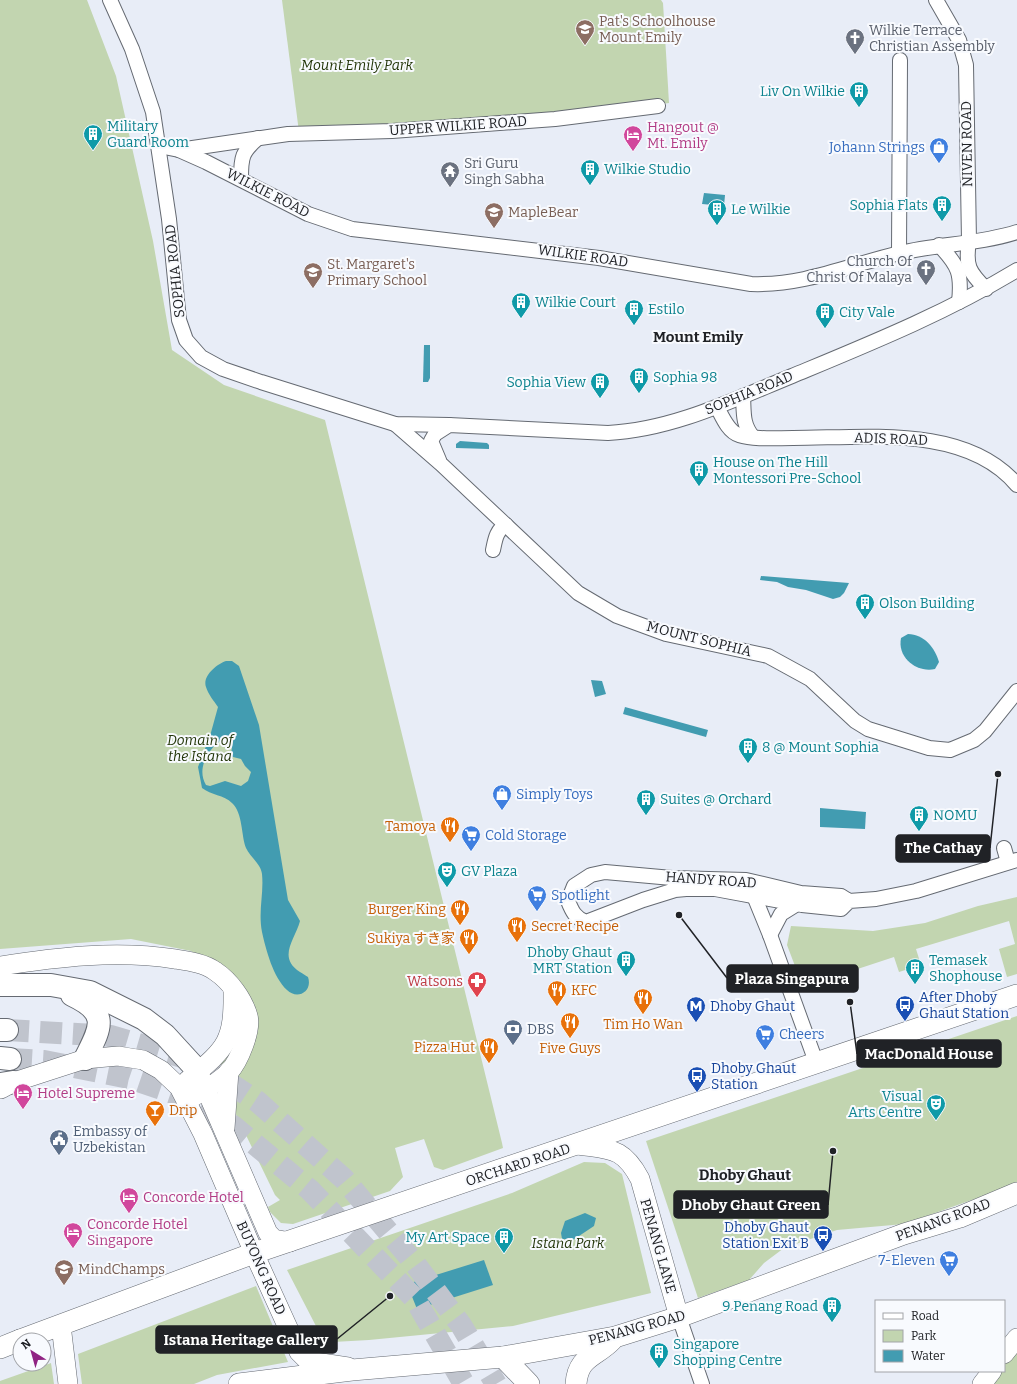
<svg xmlns="http://www.w3.org/2000/svg" width="1017" height="1384" viewBox="0 0 1017 1384" font-family="Bitter,'Noto Sans SC','Noto Sans JP',serif">
	<style>
		.green { fill: #c2d5b0 }
		.water { fill: #429cb1; fill-rule: evenodd }
		.lines { fill: none; stroke-linecap: round; stroke-linejoin: round }
		.highway-tunnel { stroke: #c0c4cd; stroke-width: 22; stroke-dasharray: 22 11; stroke-linecap: butt }
		.street-casing { stroke: #656a72; stroke-width: 16 }
		.secondary-casing { stroke: #656a72; stroke-width: 20 }
		.primary-casing { stroke: #656a72; stroke-width: 22 }
		.highway-casing { stroke: #656a72; stroke-width: 24 }
		.street { stroke: #fff; stroke-width: 14 }
		.secondary { stroke: #fff; stroke-width: 19 }
		.primary { stroke: #fff; stroke-width: 21 }
		.highway { stroke: #fff; stroke-width: 22 }
		.labels { text-anchor: middle; dominant-baseline: central; stroke-width: 4; stroke-linejoin: round; paint-order: stroke }
		.education-label { font-size: 14px; fill: #785e54; stroke: #f8fafe; text-anchor: start }
		.worship-label { font-size: 14px; fill: #5b616d; stroke: #f8fafe; text-anchor: start }
		.park-label { font-size: 14px; font-style: italic; fill: #24370a; stroke: #f8fafe }
		.culture-label { font-size: 14px; fill: #0d838f; stroke: #f8fafe; text-anchor: start }
		.street-label { font-size: 14px; fill: #202226; stroke: #f8fafe }
		.hotel-label { font-size: 14px; fill: #b23c85; stroke: #f8fafe; text-anchor: start }
		.shop-label { font-size: 14px; fill: #366cbe; stroke: #f8fafe; text-anchor: start }
		.food-label { font-size: 14px; fill: #c56008; stroke: #f8fafe; text-anchor: end }
		.health-label { font-size: 14px; fill: #be3a42; stroke: #f8fafe; text-anchor: end }
		.transit-label { font-size: 14px; fill: #164399; stroke: #f8fafe; text-anchor: start }
		.service-label { font-size: 14px; fill: #4e5e75; stroke: #f8fafe; text-anchor: start }
		.neighbourhood-label { font-size: 15px; font-weight: bold; fill: #202226; stroke: #f8fafe }
		.leader { fill: none; stroke: #202226; stroke-width: 1.5 }
		.callout-dot { fill: #202226; stroke: #f8fafe; stroke-width: 1.5 }
		.callout { fill: #202226; stroke: #202226; stroke-width: 1.5 }
		.callout-label { font-size: 15px; text-anchor: middle; font-weight: bold; fill: #fff }
	</style>
	<rect width="100%" height="100%" fill="#e8edf7"/>
	<g class="green">
		<path d="M 0,0 L 87,0 L 116,76 L 153,241 L 172,350 L 224,385 L 325,420 L 502,1143 L 503,1148 L 443,1170 L 434,1167 L 424,1139 L 395,1148 L 403,1177 L 390,1191 L 293,1224 L 281,1223 L 270,1212 L 268,1207 L 280,1200 L 275,1195 L 210,1061 L 234,1031 L 224,973 L 191,951 L 131,939 L 0,949 Z"/>
		<path d="M 282,0 L 661,0 L 663,3 L 669,103 L 571,116 L 299,132 Z"/>
		<path d="M 1017,897 L 1017,974 L 1007,977 L 999,949 L 1015,944 L 1009,921 L 916,949 L 921,965 L 899,972 L 894,957 L 803,987 L 787,945 L 791,926 L 873,931 L 925,923 L 978,906 Z"/>
		<path d="M 1017,1016 L 1017,1184 L 904,1224 L 837,1230 L 784,1248 L 764,1263 L 749,1280 L 698,1298 L 646,1141 Z"/>
		<path d="M 584,1162 L 605,1163 L 622,1174 L 651,1293 L 513,1326 L 369,1340 L 333,1342 L 317,1328 L 287,1270 L 512,1193 Z"/>
		<path d="M 256,1286 L 288,1362 L 217,1375 L 194,1384 L 82,1384 L 78,1354 Z"/>
		<path d="M 1017,1349 L 1017,1384 L 991,1384 L 998,1371 L 1004,1371 L 1004,1364 Z"/>
		<path d="M 51,1363 L 54,1384 L 0,1384 L 0,1381 Z"/>
	</g>
	<g class="water">
		<path d="M 704,193 L 725,195 L 724,206 L 702,204 Z"/>
		<path d="M 424,345 L 430,345 L 430,378 L 428,382 L 423,382 Z"/>
		<path d="M 460,441 L 487,443 L 489,445 L 489,449 L 456,448 L 456,444 Z"/>
		<path d="M 761,576 L 849,583 L 844,593 L 840,597 L 833,599 L 806,590 L 788,587 L 777,582 L 760,580 Z"/>
		<path d="M 908,634 C 924,634 935,648 939,662 L 935,669 C 917,673 897,658 901,638 Z"/>
		<path d="M 226,661 L 232,661 L 239,666 L 259,725 L 288,900 L 300,921 C 295,940 277,957 300,972 C 303,974 305,975 308,977 C 313,992 297,1000 287,990 C 273,977 266,950 262,932 C 258,911 264,894 262,874 C 261,864 250,857 246,848 C 241,835 243,813 232,803 C 224,795 211,795 202,788 L 198,767 L 210,736 L 218,707 C 214,701 208,694 206,687 C 202,676 217,664 226,661 ZM 227,737 L 233,739 L 231,755 L 233,757 L 241,759 L 245,766 L 251,772 L 248,781 L 241,786 L 225,781 L 210,786 L 206,785 C 195,767 211,744 227,737 Z"/>
		<path d="M 591,680 L 602,681 L 606,694 L 595,697 Z"/>
		<path d="M 625,707 L 708,730 L 706,737 L 623,714 Z"/>
		<path d="M 820,808 L 866,812 L 865,829 L 820,827 Z"/>
		<path d="M 585,1213 L 596,1218 L 594,1226 L 573,1240 L 562,1239 L 561,1233 L 565,1221 Z"/>
		<path d="M 484,1260 L 493,1285 L 417,1309 L 407,1284 Z"/>
	</g>
	<g class="lines">
		<g class="highway-tunnel">
			<path d="M 7,1030 L 111,1036 L 196,1061 L 258,1102 L 344,1179 L 416,1265 L 461,1325 L 496,1384"/>
			<path d="M 10,1059 L 44,1061 L 129,1078 L 182,1096 L 233,1126 L 310,1190 L 415,1299 L 464,1384"/>
		</g>
		<defs>
			<g id="street">
				<path d="M 110,0 L 132,49 L 153,112 L 169,219 L 179,320 L 186,340 L 201,357 L 223,369 L 261,382 L 395,424 L 449,425"/>
				<path d="M 936,0 L 959,40 L 966,65 L 969,241 C 965,266 969,272 986,289"/>
				<path d="M 159,146 L 179,150 L 206,162 L 308,214 L 352,229 L 599,258 L 751,284 C 804,286 849,265 900,253 C 938,244 980,244 1017,232"/>
				<path d="M 179,150 L 288,134 L 392,131 L 555,119 L 658,106"/>
				<path d="M 241,178 C 241,157 242,152 258,138"/>
				<path d="M 939,245 C 959,266 962,274 959,302"/>
				<path d="M 899,253 L 900,60"/>
				<path d="M 743,396 C 744,412 742,424 753,437"/>
				<path d="M 717,407 C 722,416 728,432 739,435 C 755,440 776,438 793,438 C 864,438 966,424 1017,485"/>
				<path d="M 395,424 L 441,464 L 578,593 L 617,616 L 666,634 L 768,656 L 810,679 L 855,721 L 868,729 L 929,748 L 950,750 L 974,740 L 985,731 L 1017,691"/>
				<path d="M 439,460 L 431,441 L 435,434 L 449,425 L 608,433 C 672,430 733,400 792,376 C 869,344 946,313 1017,270"/>
				<path d="M 493,550 C 495,541 496,530 506,525"/>
				<path d="M 1004,848 L 1008,862"/>
				<path d="M 752,891 L 770,935 L 816,1062"/>
				<path d="M 849,901 L 841,896 L 801,893 L 746,880 L 672,878 L 605,872 L 591,875 L 574,886 L 568,901 C 572,911 575,918 586,922 L 643,900 L 675,890 L 686,889 L 715,889 L 802,905 L 841,909 L 849,901 L 876,899 L 916,891 L 1017,860"/>
				<path d="M 770,935 L 781,914 L 797,904"/>
				<path d="M 679,1317 L 702,1384"/>
			</g>
			<g id="secondary">
				<path d="M 0,966 C 58,957 116,950 175,959 C 188,961 204,963 215,971 C 230,981 243,999 248,1016 C 252,1030 239,1061 229,1072 C 217,1084 200,1092 187,1101"/>
				<path d="M 201,1078 L 268,1233 L 274,1239 L 290,1242"/>
				<path d="M 187,1081 C 226,1048 234,1043 233,990"/>
				<path d="M 1,1089 L 14,1082 L 85,1059 L 118,1056 L 143,1060 L 161,1070 L 179,1087 L 203,1134 L 254,1253 L 299,1352 L 308,1361 L 348,1367"/>
				<path d="M 225,1128 L 229,1071"/>
				<path d="M 578,1145 C 611,1150 623,1147 640,1179 L 679,1317"/>
				<path d="M 61,1325 L 68,1384"/>
				<path d="M 1004,1354 L 1017,1338"/>
				<path d="M 982,1384 L 992,1371"/>
			</g>
			<g id="primary">
				<path d="M 20,1340 L 254,1253 L 1017,995"/>
				<path d="M 0,1348 L 20,1340"/>
				<path d="M 503,1357 L 529,1384"/>
				<path d="M 239,1384 L 352,1370 L 503,1357 L 615,1337 L 679,1317 L 904,1234 L 960,1217 L 1017,1193"/>
				<path d="M 576,1384 C 578,1356 596,1357 612,1340"/>
			</g>
			<g id="highway">
				<path d="M 0,985 L 51,985 L 90,992 L 144,1019 L 165,1035 L 198,1071"/>
				<path d="M 72,995 C 110,1013 101,1027 85,1059"/>
				<path d="M 0,1030 L 7,1030"/>
				<path d="M 0,1058 L 10,1059"/>
				<path d="M 0,1084 L 14,1082"/>
			</g>
		</defs>
		<use href="#street" class="street-casing"/>
		<use href="#secondary" class="secondary-casing"/>
		<use href="#primary" class="primary-casing"/>
		<use href="#highway" class="highway-casing"/>
		<use href="#street" class="street"/>
		<use href="#secondary" class="secondary"/>
		<use href="#primary" class="primary"/>
		<use href="#highway" class="highway"/>
	</g>
	<defs>
		<symbol id="school-pin" viewBox="-11 -11 22 30"><path d="M0 17L-7.5 6A9.5 9.5 0 1 1 7.5 6Z" fill="#8d6e63" stroke="#f8fafe"/><path d="M0-5L7-2L0 1L-7-2ZM-4 1L0 2.5L4 1V4Q0 6-4 4Z" fill="#fff"/></symbol>
		<symbol id="church-pin" viewBox="-11 -11 22 30"><path d="M0 17L-7.5 6A9.5 9.5 0 1 1 7.5 6Z" fill="#6b7280" stroke="#f8fafe"/><path d="M-1.2-6h2.4v3.5h3.3v2.4h-3.3V6h-2.4V-.1h-3.3v-2.4h3.3Z" fill="#fff"/></symbol>
		<symbol id="building-pin" viewBox="-11 -11 22 30"><path d="M0 17L-7.5 6A9.5 9.5 0 1 1 7.5 6Z" fill="#0f9aa8" stroke="#f8fafe"/><path d="M-4-6H4V6H1V3H-1V6H-4ZM-2.5-4.3h1.7v1.8h-1.7ZM.8-4.3h1.7v1.8H.8ZM-2.5-1h1.7V.8h-1.7ZM.8-1h1.7V.8H.8Z" fill="#fff"/></symbol>
		<symbol id="hotel-pin" viewBox="-11 -11 22 30"><path d="M0 17L-7.5 6A9.5 9.5 0 1 1 7.5 6Z" fill="#d1479c" stroke="#f8fafe"/><path d="M-6-4.5h1.5V1H6V5H4.5V3h-9V5H-6ZM-4 0a1.8 1.8 0 1 1 3.6 0ZM.5 0V-2.5h3Q6-2.5 6 0Z" fill="#fff"/></symbol>
		<symbol id="shop-pin" viewBox="-11 -11 22 30"><path d="M0 17L-7.5 6A9.5 9.5 0 1 1 7.5 6Z" fill="#3f7fe0" stroke="#f8fafe"/><path d="M-5-2.5h2.3a2.7 3.5 0 0 1 5.4 0H5L5.5 6h-11ZM-1.5-2.5h3a1.5 2.3 0 0 0-3 0Z" fill="#fff"/></symbol>
		<symbol id="temple-pin" viewBox="-11 -11 22 30"><path d="M0 17L-7.5 6A9.5 9.5 0 1 1 7.5 6Z" fill="#6b7280" stroke="#f8fafe"/><path d="M0-6L5-2H3V0L6.5 2.5H4V6H1.5V3h-3V6H-4V2.5H-6.5L-3 0V-2H-5Z" fill="#fff"/></symbol>
		<symbol id="restaurant-pin" viewBox="-11 -11 22 30"><path d="M0 17L-7.5 6A9.5 9.5 0 1 1 7.5 6Z" fill="#e8710a" stroke="#f8fafe"/><path d="M-5-6h1v4h1v-4h1v4h1v-4h1v5L-1.5 .5V6h-2V.5L-5-1ZM5-6V6H3V1.5H1.5Q1.5-4 5-6Z" fill="#fff"/></symbol>
		<symbol id="supermarket-pin" viewBox="-11 -11 22 30"><path d="M0 17L-7.5 6A9.5 9.5 0 1 1 7.5 6Z" fill="#3f7fe0" stroke="#f8fafe"/><path d="M-6-5.5h2.5l.6 2H6L4.5 2H-2.5L-4.4-4H-6ZM-1.5 3.2a1.3 1.3 0 1 0 .1 0ZM3 3.2a1.3 1.3 0 1 0 .1 0Z" fill="#fff"/></symbol>
		<symbol id="theatre-pin" viewBox="-11 -11 22 30"><path d="M0 17L-7.5 6A9.5 9.5 0 1 1 7.5 6Z" fill="#0f9aa8" stroke="#f8fafe"/><path d="M-5-5.5Q0-4 5-5.5V0Q5 5 0 6Q-5 5-5 0ZM-3.3-2.5H-1v1.5H-3.3ZM1-2.5H3.3v1.5H1ZM-2.8 1Q0 5.5 2.8 1Z" fill="#fff"/></symbol>
		<symbol id="pharmacy-pin" viewBox="-11 -11 22 30"><path d="M0 17L-7.5 6A9.5 9.5 0 1 1 7.5 6Z" fill="#e0444e" stroke="#f8fafe"/><path d="M-2-6h4v4h4v4h-4v4h-4v-4h-4v-4h4Z" fill="#fff"/></symbol>
		<symbol id="bus-pin" viewBox="-11 -11 22 30"><path d="M0 17L-7.5 6A9.5 9.5 0 1 1 7.5 6Z" fill="#1a4fb4" stroke="#f8fafe"/><path d="M-5-6H5V4H4V6H2V4H-2V6H-4V4H-5ZM-3.5-4V0h7V-4ZM-3.5 1.2v1.5H-2V1.2ZM2 1.2v1.5H3.5V1.2Z" fill="#fff"/></symbol>
		<symbol id="metro-pin" viewBox="-11 -11 22 30"><path d="M0 17L-7.5 6A9.5 9.5 0 1 1 7.5 6Z" fill="#1a4fb4" stroke="#f8fafe"/><path d="M-5.5 5V-5H-3L0 0L3-5H5.5V5H3V-.5L0 4L-3-.5V5Z" fill="#fff"/></symbol>
		<symbol id="bank-pin" viewBox="-11 -11 22 30"><path d="M0 17L-7.5 6A9.5 9.5 0 1 1 7.5 6Z" fill="#5c6f8a" stroke="#f8fafe"/><path d="M-6-4H6V4H-6ZM0-2.3a2.3 2.3 0 1 0 0 4.6a2.3 2.3 0 1 0 0-4.6Z" fill="#fff"/></symbol>
		<symbol id="bar-pin" viewBox="-11 -11 22 30"><path d="M0 17L-7.5 6A9.5 9.5 0 1 1 7.5 6Z" fill="#e8710a" stroke="#f8fafe"/><path d="M-6-5H6L.8 .8V4.5H3.5V6h-7V4.5H-.8V.8Z" fill="#fff"/></symbol>
		<symbol id="civic-pin" viewBox="-11 -11 22 30"><path d="M0 17L-7.5 6A9.5 9.5 0 1 1 7.5 6Z" fill="#5c6f8a" stroke="#f8fafe"/><path d="M-.6-6.5H3V-4.5H.6V-3L4-1V1h2V6H-6V1h2V-1L-.6-3ZM-1.2 2.5V6h2.4V2.5Z" fill="#fff"/></symbol>
	</defs>
	<g fill-rule="evenodd">
		<use href="#school-pin" x="574" y="18" width="22" height="30"/>
		<use href="#church-pin" x="844" y="27" width="22" height="30"/>
		<use href="#building-pin" x="848" y="80" width="22" height="30"/>
		<use href="#building-pin" x="82" y="123" width="22" height="30"/>
		<use href="#hotel-pin" x="622" y="124" width="22" height="30"/>
		<use href="#shop-pin" x="928" y="136" width="22" height="30"/>
		<use href="#building-pin" x="579" y="158" width="22" height="30"/>
		<use href="#temple-pin" x="439" y="160" width="22" height="30"/>
		<use href="#building-pin" x="931" y="194" width="22" height="30"/>
		<use href="#building-pin" x="706" y="198" width="22" height="30"/>
		<use href="#school-pin" x="483" y="201" width="22" height="30"/>
		<use href="#church-pin" x="915" y="258" width="22" height="30"/>
		<use href="#school-pin" x="302" y="261" width="22" height="30"/>
		<use href="#building-pin" x="510" y="291" width="22" height="30"/>
		<use href="#building-pin" x="623" y="298" width="22" height="30"/>
		<use href="#building-pin" x="814" y="301" width="22" height="30"/>
		<use href="#building-pin" x="628" y="366" width="22" height="30"/>
		<use href="#building-pin" x="589" y="371" width="22" height="30"/>
		<use href="#building-pin" x="688" y="459" width="22" height="30"/>
		<use href="#building-pin" x="854" y="592" width="22" height="30"/>
		<use href="#building-pin" x="737" y="736" width="22" height="30"/>
		<use href="#shop-pin" x="491" y="783" width="22" height="30"/>
		<use href="#building-pin" x="635" y="788" width="22" height="30"/>
		<use href="#building-pin" x="908" y="804" width="22" height="30"/>
		<use href="#restaurant-pin" x="439" y="815" width="22" height="30"/>
		<use href="#supermarket-pin" x="460" y="824" width="22" height="30"/>
		<use href="#theatre-pin" x="436" y="860" width="22" height="30"/>
		<use href="#supermarket-pin" x="526" y="884" width="22" height="30"/>
		<use href="#restaurant-pin" x="449" y="898" width="22" height="30"/>
		<use href="#restaurant-pin" x="506" y="915" width="22" height="30"/>
		<use href="#restaurant-pin" x="458" y="927" width="22" height="30"/>
		<use href="#building-pin" x="615" y="949" width="22" height="30"/>
		<use href="#building-pin" x="904" y="957" width="22" height="30"/>
		<use href="#pharmacy-pin" x="466" y="970" width="22" height="30"/>
		<use href="#restaurant-pin" x="546" y="979" width="22" height="30"/>
		<use href="#restaurant-pin" x="632" y="987" width="22" height="30"/>
		<use href="#bus-pin" x="894" y="994" width="22" height="30"/>
		<use href="#metro-pin" x="685" y="995" width="22" height="30"/>
		<use href="#restaurant-pin" x="559" y="1011" width="22" height="30"/>
		<use href="#bank-pin" x="502" y="1018" width="22" height="30"/>
		<use href="#supermarket-pin" x="754" y="1023" width="22" height="30"/>
		<use href="#restaurant-pin" x="478" y="1036" width="22" height="30"/>
		<use href="#bus-pin" x="686" y="1065" width="22" height="30"/>
		<use href="#hotel-pin" x="12" y="1082" width="22" height="30"/>
		<use href="#theatre-pin" x="925" y="1093" width="22" height="30"/>
		<use href="#bar-pin" x="144" y="1099" width="22" height="30"/>
		<use href="#civic-pin" x="48" y="1128" width="22" height="30"/>
		<use href="#hotel-pin" x="118" y="1186" width="22" height="30"/>
		<use href="#hotel-pin" x="62" y="1221" width="22" height="30"/>
		<use href="#bus-pin" x="812" y="1224" width="22" height="30"/>
		<use href="#building-pin" x="493" y="1226" width="22" height="30"/>
		<use href="#supermarket-pin" x="938" y="1249" width="22" height="30"/>
		<use href="#school-pin" x="53" y="1258" width="22" height="30"/>
		<use href="#building-pin" x="821" y="1295" width="22" height="30"/>
		<use href="#building-pin" x="648" y="1341" width="22" height="30"/>
	</g>
	<g class="labels">
		<g class="education-label">
			<text x="599" y="21">Pat's Schoolhouse<tspan x="599" dy="16">Mount Emily</tspan></text>
			<text x="508" y="212">MapleBear</text>
			<text x="327" y="264">St. Margaret's<tspan x="327" dy="16">Primary School</tspan></text>
			<text x="78" y="1269">MindChamps</text>
		</g>
		<g class="worship-label">
			<text x="869" y="30">Wilkie Terrace<tspan x="869" dy="16">Christian Assembly</tspan></text>
			<text x="464" y="163">Sri Guru<tspan x="464" dy="16">Singh Sabha</tspan></text>
			<text x="912" y="261" text-anchor="end">Church Of<tspan x="912" dy="16">Christ Of Malaya</tspan></text>
		</g>
		<g class="park-label">
			<text x="357" y="65">Mount Emily Park</text>
			<text x="200" y="740">Domain of<tspan x="200" dy="16">the Istana</tspan></text>
			<text x="568" y="1243">Istana Park</text>
		</g>
		<g class="culture-label">
			<text x="845" y="91" text-anchor="end">Liv On Wilkie</text>
			<text x="107" y="126">Military<tspan x="107" dy="16">Guard Room</tspan></text>
			<text x="604" y="169">Wilkie Studio</text>
			<text x="928" y="205" text-anchor="end">Sophia Flats</text>
			<text x="731" y="209">Le Wilkie</text>
			<text x="535" y="302">Wilkie Court</text>
			<text x="648" y="309">Estilo</text>
			<text x="839" y="312">City Vale</text>
			<text x="653" y="377">Sophia 98</text>
			<text x="586" y="382" text-anchor="end">Sophia View</text>
			<text x="713" y="462">House on The Hill<tspan x="713" dy="16">Montessori Pre-School</tspan></text>
			<text x="879" y="603">Olson Building</text>
			<text x="762" y="747">8 @ Mount Sophia</text>
			<text x="660" y="799">Suites @ Orchard</text>
			<text x="933" y="815">NOMU</text>
			<text x="461" y="871">GV Plaza</text>
			<text x="612" y="952" text-anchor="end">Dhoby Ghaut<tspan x="612" dy="16">MRT Station</tspan></text>
			<text x="929" y="960">Temasek<tspan x="929" dy="16">Shophouse</tspan></text>
			<text x="922" y="1096" text-anchor="end">Visual<tspan x="922" dy="16">Arts Centre</tspan></text>
			<text x="490" y="1237" text-anchor="end">My Art Space</text>
			<text x="818" y="1306" text-anchor="end">9 Penang Road</text>
			<text x="673" y="1344">Singapore<tspan x="673" dy="16">Shopping Centre</tspan></text>
		</g>
		<g class="street-label">
			<text transform="translate(458 126) rotate(-4)">UPPER WILKIE ROAD</text>
			<text transform="translate(967 144) rotate(-91)">NIVEN ROAD</text>
			<text transform="translate(268 193) rotate(27)">WILKIE ROAD</text>
			<text transform="translate(583 256) rotate(8)">WILKIE ROAD</text>
			<text transform="translate(175 271) rotate(-96)">SOPHIA ROAD</text>
			<text transform="translate(749 393) rotate(-22)">SOPHIA ROAD</text>
			<text transform="translate(891 439) rotate(2)">ADIS ROAD</text>
			<text transform="translate(699 639) rotate(14)">MOUNT SOPHIA</text>
			<text transform="translate(711 880) rotate(4)">HANDY ROAD</text>
			<text transform="translate(518 1165) rotate(-18)">ORCHARD ROAD</text>
			<text transform="translate(943 1220) rotate(-20)">PENANG ROAD</text>
			<text transform="translate(658 1246) rotate(74)">PENANG LANE</text>
			<text transform="translate(261 1268) rotate(66)">BUYONG ROAD</text>
			<text transform="translate(637 1328) rotate(-15)">PENANG ROAD</text>
		</g>
		<g class="hotel-label">
			<text x="647" y="127">Hangout @<tspan x="647" dy="16">Mt. Emily</tspan></text>
			<text x="37" y="1093">Hotel Supreme</text>
			<text x="143" y="1197">Concorde Hotel</text>
			<text x="87" y="1224">Concorde Hotel<tspan x="87" dy="16">Singapore</tspan></text>
		</g>
		<g class="shop-label">
			<text x="925" y="147" text-anchor="end">Johann Strings</text>
			<text x="516" y="794">Simply Toys</text>
			<text x="485" y="835">Cold Storage</text>
			<text x="551" y="895">Spotlight</text>
			<text x="779" y="1034">Cheers</text>
			<text x="935" y="1260" text-anchor="end">7-Eleven</text>
		</g>
		<g class="food-label">
			<text x="436" y="826">Tamoya</text>
			<text x="446" y="909">Burger King</text>
			<text x="531" y="926" text-anchor="start">Secret Recipe</text>
			<text x="455" y="938">Sukiya すき家</text>
			<text x="571" y="990" text-anchor="start">KFC</text>
			<text x="643" y="1024" text-anchor="middle">Tim Ho Wan</text>
			<text x="475" y="1047">Pizza Hut</text>
			<text x="570" y="1048" text-anchor="middle">Five Guys</text>
			<text x="169" y="1110" text-anchor="start">Drip</text>
		</g>
		<g class="health-label">
			<text x="463" y="981">Watsons</text>
		</g>
		<g class="transit-label">
			<text x="919" y="997">After Dhoby<tspan x="919" dy="16">Ghaut Station</tspan></text>
			<text x="710" y="1006">Dhoby Ghaut</text>
			<text x="711" y="1068">Dhoby Ghaut<tspan x="711" dy="16">Station</tspan></text>
			<text x="809" y="1227" text-anchor="end">Dhoby Ghaut<tspan x="809" dy="16">Station Exit B</tspan></text>
		</g>
		<g class="service-label">
			<text x="527" y="1029">DBS</text>
			<text x="73" y="1131">Embassy of<tspan x="73" dy="16">Uzbekistan</tspan></text>
		</g>
		<g class="neighbourhood-label">
			<text x="698" y="337">Mount Emily</text>
			<text x="745" y="1175">Dhoby Ghaut</text>
		</g>
	</g>
	<path class="leader" d="M998 774L990 848M679 915L727 978M850 1002L857 1054M833 1151L828 1205M390 1296L337 1339"/>
	<g class="callout-dot">
		<circle cx="998" cy="774" r="4"/>
		<circle cx="679" cy="915" r="4"/>
		<circle cx="850" cy="1002" r="4"/>
		<circle cx="833" cy="1151" r="4"/>
		<circle cx="390" cy="1296" r="4"/>
	</g>
	<g class="callout">
		<rect x="896" y="835" width="94" height="27" rx="4"/>
		<rect x="727" y="965" width="131" height="27" rx="4"/>
		<rect x="857" y="1040" width="144" height="27" rx="4"/>
		<rect x="674" y="1191" width="154" height="27" rx="4"/>
		<rect x="156" y="1326" width="181" height="27" rx="4"/>
	</g>
	<g class="callout-label">
		<text x="943" y="853">The Cathay</text>
		<text x="792" y="984">Plaza Singapura</text>
		<text x="929" y="1059">MacDonald House</text>
		<text x="751" y="1210">Dhoby Ghaut Green</text>
		<text x="246" y="1345">Istana Heritage Gallery</text>
	</g>
	<rect x="875" y="1300" width="130" height="72" fill="#f8fafe" stroke="#a2a4a8"/>
	<rect x="883" y="1313" width="20" height="6" fill="#ffffff" stroke="#a2a4a8"/>
	<text x="911" y="1320" font-size="12" fill="#202226">Road</text>
	<rect x="883" y="1330" width="20" height="12" fill="#c2d5b0" stroke="#a2a4a8"/>
	<text x="911" y="1340" font-size="12" fill="#202226">Park</text>
	<rect x="883" y="1350" width="20" height="12" fill="#429cb1" stroke="#a2a4a8"/>
	<text x="911" y="1360" font-size="12" fill="#202226">Water</text>
	<g transform="translate(32 1352) rotate(323)"><circle r="19" fill="#f8fafe" stroke="#a2a4a8"/>
	<path d="M0-3L7 15L0 10L-7 15Z" fill="#902283"/>
	<text y="-6" font-size="11" font-weight="bold" text-anchor="middle" fill="#202226">N</text>
	</g>
</svg>
